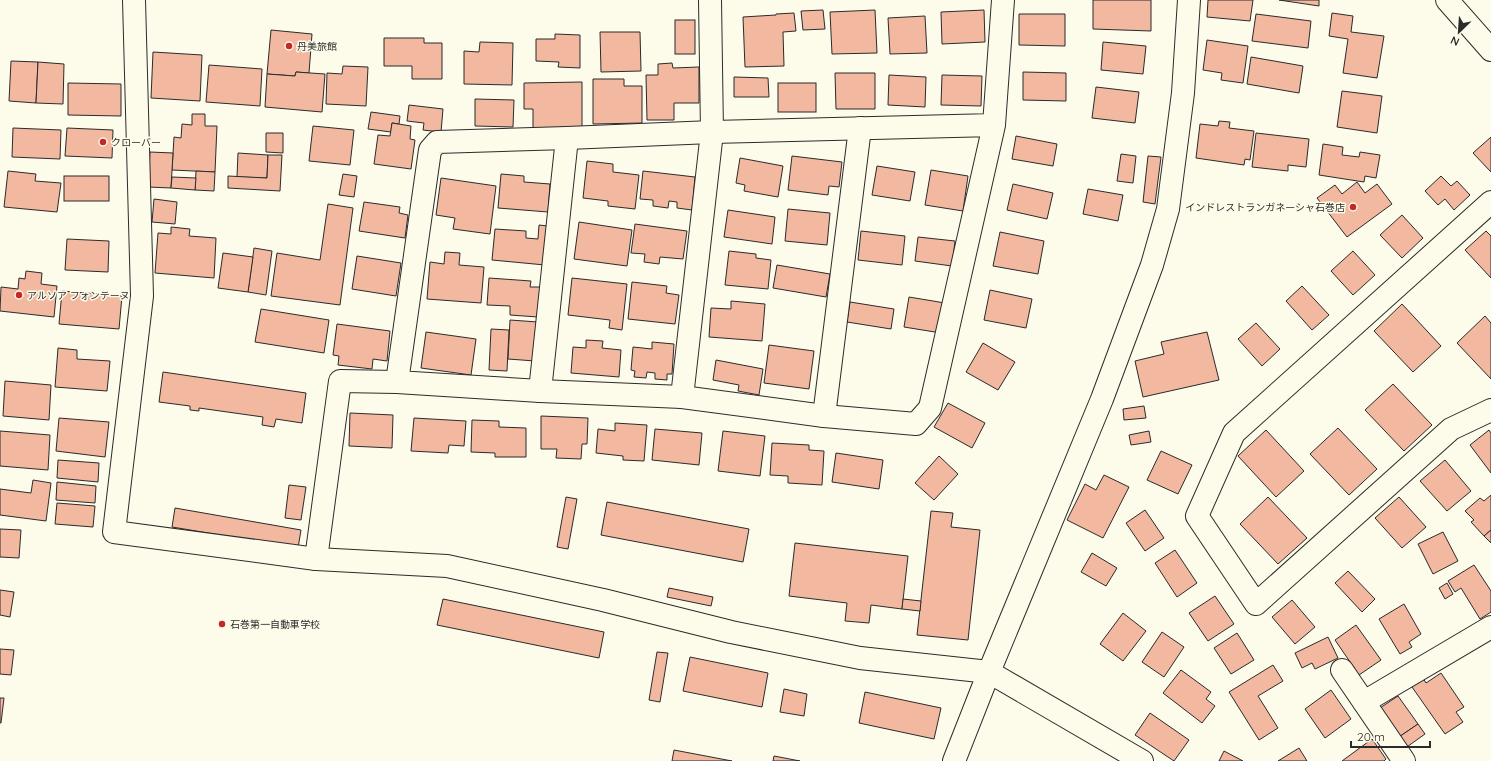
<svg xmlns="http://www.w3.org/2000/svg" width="1491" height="761" viewBox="0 0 1491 761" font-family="Quicksand,'Noto Sans JP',sans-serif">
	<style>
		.building { fill: #f2b8a0; stroke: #2b2b2b }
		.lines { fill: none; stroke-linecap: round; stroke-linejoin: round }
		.street-casing { stroke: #2b2b2b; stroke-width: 24 }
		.secondary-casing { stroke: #2b2b2b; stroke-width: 24 }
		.street { stroke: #fdfbea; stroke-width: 22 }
		.secondary { stroke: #fdfbea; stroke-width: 22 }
		.poi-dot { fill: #c62828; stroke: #fdfbea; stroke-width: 1.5 }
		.labels { text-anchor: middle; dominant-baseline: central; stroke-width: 3; stroke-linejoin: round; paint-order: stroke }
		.poi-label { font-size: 10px; fill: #2b2b2b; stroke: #fdfbea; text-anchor: start }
	</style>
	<rect width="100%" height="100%" fill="#fdfbea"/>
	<g class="building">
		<path d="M 1093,0 L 1151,0 L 1151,31 L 1093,29 Z"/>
		<path d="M 1208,0 L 1253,0 L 1250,21 L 1207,17 Z"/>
		<path d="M 1279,0 L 1319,0 L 1319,6 Z"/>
		<path d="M 823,10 L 825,29 L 803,30 L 801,11 Z"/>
		<path d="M 875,10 L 877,53 L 832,54 L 830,12 Z"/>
		<path d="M 984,10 L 985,42 L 942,44 L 941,12 Z"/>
		<path d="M 794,13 L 796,31 L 783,32 L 784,66 L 745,67 L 743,17 L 776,15 L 776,14 Z"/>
		<path d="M 1332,13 L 1353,16 L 1351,32 L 1384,36 L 1377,78 L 1343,73 L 1348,39 L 1329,36 Z"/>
		<path d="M 1019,14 L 1065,14 L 1065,46 L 1019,45 Z"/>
		<path d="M 1256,14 L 1311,21 L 1308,48 L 1252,41 Z"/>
		<path d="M 925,16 L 927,53 L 890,54 L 888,18 Z"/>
		<rect x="675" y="20" width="20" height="34"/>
		<path d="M 271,30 L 312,34 L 309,73 L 296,72 L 295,76 L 267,74 Z"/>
		<path d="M 600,32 L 640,32 L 641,71 L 601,72 Z"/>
		<path d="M 555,34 L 580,35 L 580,68 L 558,67 L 559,62 L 536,61 L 536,39 L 555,39 Z"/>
		<path d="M 384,38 L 424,38 L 424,43 L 442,43 L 442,79 L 412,79 L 412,66 L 384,66 Z"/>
		<path d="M 1207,40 L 1248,46 L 1243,83 L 1221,80 L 1222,73 L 1203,70 Z"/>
		<path d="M 480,42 L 513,43 L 512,85 L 464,84 L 464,51 L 479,52 Z"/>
		<path d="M 1103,42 L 1146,46 L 1143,74 L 1101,70 Z"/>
		<path d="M 153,52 L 202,55 L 200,101 L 151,98 Z"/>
		<path d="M 1251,57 L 1303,66 L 1299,93 L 1247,84 Z"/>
		<path d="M 11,61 L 38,62 L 36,103 L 9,101 Z"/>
		<path d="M 38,62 L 64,64 L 63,104 L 36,103 Z"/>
		<path d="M 672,63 L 673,68 L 699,67 L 699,103 L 674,103 L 674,120 L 647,120 L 646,75 L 658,75 L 658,64 Z"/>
		<path d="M 209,65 L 262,69 L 260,106 L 206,102 Z"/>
		<path d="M 343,66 L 368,67 L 366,106 L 326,104 L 327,73 L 342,74 Z"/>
		<path d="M 296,72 L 325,74 L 322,112 L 265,107 L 267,74 L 295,76 Z"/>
		<path d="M 1023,72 L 1066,73 L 1066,101 L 1023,100 Z"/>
		<path d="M 835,73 L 875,73 L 875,109 L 836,109 Z"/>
		<path d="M 889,75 L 926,77 L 925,107 L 888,105 Z"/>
		<path d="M 942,75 L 982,76 L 981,106 L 941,105 Z"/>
		<path d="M 734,77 L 768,78 L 769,97 L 734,97 Z"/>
		<path d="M 593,79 L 624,79 L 624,86 L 642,86 L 642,123 L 593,124 Z"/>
		<path d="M 582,82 L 582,127 L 533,128 L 533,109 L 524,109 L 524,83 Z"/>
		<path d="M 68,83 L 121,84 L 121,116 L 68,115 Z"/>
		<rect x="778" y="83" width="38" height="29"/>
		<path d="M 1096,87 L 1139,92 L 1135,123 L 1092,118 Z"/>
		<path d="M 1342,91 L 1382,96 L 1377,133 L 1337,127 Z"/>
		<path d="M 475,99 L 514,100 L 513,127 L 475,126 Z"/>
		<path d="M 409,105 L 443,109 L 441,132 L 423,130 L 424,123 L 407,121 Z"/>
		<path d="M 371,112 L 400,116 L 399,124 L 392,123 L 391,132 L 368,129 Z"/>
		<path d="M 192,114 L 205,114 L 205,126 L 217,126 L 215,172 L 172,170 L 174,137 L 181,138 L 182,124 L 192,125 Z"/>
		<path d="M 1219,121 L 1230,122 L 1229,128 L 1254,131 L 1250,160 L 1245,159 L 1244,165 L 1196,158 L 1200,124 L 1218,126 Z"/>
		<path d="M 392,123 L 411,126 L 410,139 L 415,140 L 411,169 L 374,164 L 378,135 L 390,136 Z"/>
		<path d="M 313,126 L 354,130 L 350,165 L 309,161 Z"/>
		<path d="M 13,128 L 61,130 L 60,159 L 12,157 Z"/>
		<path d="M 67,128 L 113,130 L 112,158 L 65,156 Z"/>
		<path d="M 266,133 L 283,133 L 283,153 L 266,152 Z"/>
		<path d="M 1256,133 L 1309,139 L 1306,167 L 1288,165 L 1288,171 L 1252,167 Z"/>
		<path d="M 1016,136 L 1057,144 L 1053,166 L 1012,159 Z"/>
		<path d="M 1491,137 L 1491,172 L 1473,153 Z"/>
		<path d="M 1323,144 L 1343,147 L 1342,155 L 1359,157 L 1360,152 L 1380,155 L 1376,178 L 1365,176 L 1364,182 L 1319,175 Z"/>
		<path d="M 150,152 L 173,153 L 171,188 L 148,187 Z"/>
		<path d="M 238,153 L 268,155 L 267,178 L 237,177 Z"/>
		<path d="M 1121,154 L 1136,156 L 1133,183 L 1117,181 Z"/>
		<path d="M 268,155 L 282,155 L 280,191 L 228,188 L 228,176 L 267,178 Z"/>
		<path d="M 792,156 L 842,162 L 839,187 L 829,186 L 828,195 L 788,190 Z"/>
		<path d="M 1148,156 L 1161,157 L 1155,204 L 1143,202 Z"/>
		<path d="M 740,158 L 783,166 L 778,197 L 744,191 L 745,185 L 736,183 Z"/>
		<path d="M 587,161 L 613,164 L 613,172 L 639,175 L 635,209 L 608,206 L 608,201 L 583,198 Z"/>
		<path d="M 877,166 L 915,172 L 910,201 L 872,195 Z"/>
		<path d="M 931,170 L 968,176 L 963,211 L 925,205 Z"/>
		<path d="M 8,171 L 36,174 L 35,181 L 61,183 L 57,212 L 4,207 Z"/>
		<path d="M 196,171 L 215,172 L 214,191 L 195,190 Z"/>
		<path d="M 643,171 L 695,177 L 692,210 L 677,208 L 677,202 L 669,201 L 668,208 L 653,206 L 653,200 L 640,199 Z"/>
		<path d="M 343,174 L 357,176 L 354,197 L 339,195 Z"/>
		<path d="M 501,174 L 524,176 L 524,182 L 550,184 L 548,212 L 498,208 Z"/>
		<rect x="64" y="176" width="45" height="25"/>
		<path d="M 1441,176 L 1451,186 L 1457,181 L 1470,195 L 1454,210 L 1445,199 L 1438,205 L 1425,191 Z"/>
		<path d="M 172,177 L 196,178 L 195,190 L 171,188 Z"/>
		<path d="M 441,178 L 496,186 L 490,234 L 453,229 L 455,218 L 436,215 Z"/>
		<path d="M 1357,182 L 1365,193 L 1377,184 L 1392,204 L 1347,237 L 1317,198 L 1335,185 L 1342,194 Z"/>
		<path d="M 1013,184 L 1053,193 L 1047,219 L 1007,210 Z"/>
		<path d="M 1088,189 L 1123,195 L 1118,221 L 1083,214 Z"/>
		<path d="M 154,199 L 177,202 L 175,224 L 152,222 Z"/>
		<path d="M 364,202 L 400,207 L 399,213 L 408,215 L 405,238 L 359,231 Z"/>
		<path d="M 328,204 L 353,208 L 340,305 L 271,296 L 277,253 L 320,260 Z"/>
		<path d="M 788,209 L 830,213 L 827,245 L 785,241 Z"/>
		<path d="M 728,210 L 775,217 L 772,244 L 724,237 Z"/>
		<path d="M 1402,215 L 1423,238 L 1402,258 L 1380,235 Z"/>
		<path d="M 579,222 L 632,230 L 627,266 L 574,259 Z"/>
		<path d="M 635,224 L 687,231 L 683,259 L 660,257 L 659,264 L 644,262 L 645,254 L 631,253 Z"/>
		<path d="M 539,225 L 548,226 L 545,265 L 492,260 L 495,229 L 526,231 L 526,238 L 538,239 Z"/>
		<path d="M 171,227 L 190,229 L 189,236 L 216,238 L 214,278 L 155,273 L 158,233 L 171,234 Z"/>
		<path d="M 861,231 L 905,236 L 902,265 L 858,260 Z"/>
		<path d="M 1486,231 L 1491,236 L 1491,278 L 1465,250 Z"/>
		<path d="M 1000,232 L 1044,241 L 1038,274 L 993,266 Z"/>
		<path d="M 918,237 L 955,241 L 952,266 L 915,261 Z"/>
		<path d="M 67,239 L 109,241 L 108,272 L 65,270 Z"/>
		<path d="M 254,248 L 272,251 L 266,295 L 248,292 Z"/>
		<path d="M 729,251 L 756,254 L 756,258 L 771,260 L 768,289 L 725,285 Z"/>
		<path d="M 1353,251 L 1375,275 L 1353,295 L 1331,271 Z"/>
		<path d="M 445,252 L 460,253 L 459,265 L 484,267 L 481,303 L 427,299 L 430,262 L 444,264 Z"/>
		<path d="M 223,253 L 253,257 L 248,292 L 218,288 Z"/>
		<path d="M 357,256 L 401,263 L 396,296 L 352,289 Z"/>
		<path d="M 777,265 L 830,274 L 826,297 L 773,288 Z"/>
		<path d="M 26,271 L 42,273 L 41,284 L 57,286 L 54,317 L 0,311 L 1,287 L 18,289 L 19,278 L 25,279 Z"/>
		<path d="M 489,278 L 531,281 L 530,287 L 540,287 L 538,317 L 510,315 L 510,306 L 487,305 Z"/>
		<path d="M 572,278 L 627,284 L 622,330 L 609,328 L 610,320 L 568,315 Z"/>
		<path d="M 632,282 L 667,286 L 666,293 L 679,295 L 675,324 L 628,319 Z"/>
		<path d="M 1302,286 L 1329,315 L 1312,330 L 1286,301 Z"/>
		<path d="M 990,290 L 1032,299 L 1026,328 L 984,320 Z"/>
		<path d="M 62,291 L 122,296 L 119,329 L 59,324 Z"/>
		<path d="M 909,297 L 945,303 L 941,333 L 904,327 Z"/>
		<path d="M 731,301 L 765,304 L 762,341 L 709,337 L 711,308 L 731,309 Z"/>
		<path d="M 850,302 L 894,309 L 891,329 L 847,322 Z"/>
		<path d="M 1402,304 L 1441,346 L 1413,372 L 1374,331 Z"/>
		<path d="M 261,309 L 329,320 L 324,353 L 255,342 Z"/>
		<path d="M 1485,316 L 1491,323 L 1491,379 L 1457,343 Z"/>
		<path d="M 510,320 L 538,322 L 535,361 L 508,359 Z"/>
		<path d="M 1256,323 L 1280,349 L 1262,366 L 1238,339 Z"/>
		<path d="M 337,324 L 390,331 L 387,361 L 373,359 L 372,369 L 338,365 L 339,356 L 333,355 Z"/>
		<path d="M 491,329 L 509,330 L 507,371 L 489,370 Z"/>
		<path d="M 426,332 L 476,339 L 471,375 L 421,368 Z"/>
		<path d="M 1207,332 L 1219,380 L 1143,397 L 1135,361 L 1164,354 L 1161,342 Z"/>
		<path d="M 586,340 L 603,341 L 602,348 L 621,350 L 619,377 L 571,373 L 573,347 L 586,348 Z"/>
		<path d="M 652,342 L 674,344 L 672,374 L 667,374 L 667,380 L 655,379 L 655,373 L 647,372 L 646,378 L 634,377 L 635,371 L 631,370 L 633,347 L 652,349 Z"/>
		<path d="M 983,343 L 1015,362 L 998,390 L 966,372 Z"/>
		<path d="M 769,345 L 814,351 L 809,389 L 764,383 Z"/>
		<path d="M 58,348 L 77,350 L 77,359 L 110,361 L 107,391 L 55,387 Z"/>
		<path d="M 716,360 L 763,369 L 759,395 L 738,391 L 739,385 L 713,380 Z"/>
		<path d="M 163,372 L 306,393 L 302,423 L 276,419 L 274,427 L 262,425 L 263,417 L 199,408 L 199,411 L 190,410 L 190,406 L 159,402 Z"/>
		<path d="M 5,381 L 51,385 L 49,420 L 3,416 Z"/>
		<path d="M 1393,384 L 1432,425 L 1404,451 L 1365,410 Z"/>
		<path d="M 948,403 L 985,423 L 972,448 L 934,427 Z"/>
		<path d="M 1144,406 L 1146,418 L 1124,420 L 1123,409 Z"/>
		<path d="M 350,413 L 393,415 L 392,448 L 349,446 Z"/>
		<path d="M 541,416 L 588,418 L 587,444 L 582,444 L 581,459 L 556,458 L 557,449 L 541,449 Z"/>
		<path d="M 59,418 L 109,422 L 105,457 L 56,451 Z"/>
		<path d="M 414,418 L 466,421 L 464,446 L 449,445 L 448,453 L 411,451 Z"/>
		<path d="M 472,420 L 499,421 L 499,427 L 526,428 L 526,457 L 495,457 L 495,453 L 471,452 Z"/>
		<path d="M 615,423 L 647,425 L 644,461 L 623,460 L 623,456 L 596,453 L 598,429 L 615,431 Z"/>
		<path d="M 1338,428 L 1377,469 L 1349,495 L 1310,454 Z"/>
		<path d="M 655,429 L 702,433 L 699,465 L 652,460 Z"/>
		<path d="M 1266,430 L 1304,471 L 1276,497 L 1238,456 Z"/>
		<path d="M 1489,430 L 1491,433 L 1491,473 L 1470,445 Z"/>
		<path d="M 0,431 L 50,435 L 48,470 L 0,466 Z"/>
		<path d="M 723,431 L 765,436 L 760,476 L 718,471 Z"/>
		<path d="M 1149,431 L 1151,442 L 1131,445 L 1129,435 Z"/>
		<path d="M 772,443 L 809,445 L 809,450 L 824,451 L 822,485 L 788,483 L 788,476 L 770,475 Z"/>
		<path d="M 1161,451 L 1192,465 L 1178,494 L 1147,480 Z"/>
		<path d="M 836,453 L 883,460 L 879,489 L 832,482 Z"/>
		<path d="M 939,456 L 958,474 L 934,500 L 915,483 Z"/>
		<path d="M 58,460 L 99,463 L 98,482 L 57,478 Z"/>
		<path d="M 1445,460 L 1471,491 L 1447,511 L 1420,481 Z"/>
		<path d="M 1104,475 L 1129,487 L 1103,538 L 1067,520 L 1085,484 L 1096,490 Z"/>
		<path d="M 33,480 L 51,483 L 46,521 L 0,515 L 0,489 L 31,493 Z"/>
		<path d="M 57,482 L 96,486 L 95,503 L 56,500 Z"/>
		<path d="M 289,485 L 306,487 L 301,520 L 285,518 Z"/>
		<path d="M 1491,495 L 1491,530 L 1484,536 L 1471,522 L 1474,520 L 1465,511 L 1480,498 L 1484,501 Z"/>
		<path d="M 566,497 L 577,499 L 568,549 L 557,547 Z"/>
		<path d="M 1268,497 L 1307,538 L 1278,564 L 1240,524 Z"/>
		<path d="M 1399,497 L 1426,527 L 1402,548 L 1375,518 Z"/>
		<path d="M 607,502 L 749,529 L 743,562 L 601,535 Z"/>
		<path d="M 57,503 L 95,506 L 93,527 L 55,524 Z"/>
		<path d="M 175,508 L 301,530 L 298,548 L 172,527 Z"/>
		<path d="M 1145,510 L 1164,538 L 1145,551 L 1126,523 Z"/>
		<path d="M 931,511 L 953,513 L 951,527 L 980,530 L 968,640 L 917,635 Z"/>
		<path d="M 0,529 L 21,530 L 19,558 L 0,557 Z"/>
		<path d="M 1491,530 L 1491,543 L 1484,536 Z"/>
		<path d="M 1443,532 L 1458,561 L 1433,574 L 1418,544 Z"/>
		<path d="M 795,543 L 908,556 L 902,609 L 871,605 L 869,623 L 845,621 L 847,603 L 789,596 Z"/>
		<path d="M 1175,550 L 1197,583 L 1177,597 L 1155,563 Z"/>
		<path d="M 1092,553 L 1117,568 L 1106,586 L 1081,572 Z"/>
		<path d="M 1474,565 L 1491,591 L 1491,612 L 1480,619 L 1461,588 L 1455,592 L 1448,581 Z"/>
		<path d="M 1348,571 L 1375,599 L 1362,612 L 1335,583 Z"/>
		<path d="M 1447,583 L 1453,594 L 1445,599 L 1439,588 Z"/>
		<path d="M 669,588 L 713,597 L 711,606 L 667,597 Z"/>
		<path d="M 0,590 L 14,592 L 10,617 L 0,615 Z"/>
		<path d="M 1215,596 L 1234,624 L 1208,641 L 1189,613 Z"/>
		<path d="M 443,599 L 604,632 L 599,658 L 437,625 Z"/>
		<path d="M 903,599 L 921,601 L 920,611 L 902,609 Z"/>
		<path d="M 1292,600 L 1315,627 L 1295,644 L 1272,617 Z"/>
		<path d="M 1404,604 L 1421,634 L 1409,642 L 1412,647 L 1400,654 L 1379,619 Z"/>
		<path d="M 1123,613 L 1146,631 L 1123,661 L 1100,644 Z"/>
		<path d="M 1356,625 L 1381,660 L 1359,675 L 1335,640 Z"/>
		<path d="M 1162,632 L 1184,647 L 1164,677 L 1142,662 Z"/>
		<path d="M 1237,633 L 1254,660 L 1231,674 L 1214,648 Z"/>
		<path d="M 1328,637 L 1338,658 L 1315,669 L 1312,663 L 1302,668 L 1295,653 Z"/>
		<path d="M 0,649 L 14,650 L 11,675 L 0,674 Z"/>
		<path d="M 657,652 L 668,653 L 660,702 L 649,700 Z"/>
		<path d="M 690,657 L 768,673 L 762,707 L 683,691 Z"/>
		<path d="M 1273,665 L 1283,681 L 1258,696 L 1278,728 L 1259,740 L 1229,692 Z"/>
		<path d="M 1181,670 L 1211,692 L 1206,699 L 1215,706 L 1202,723 L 1163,693 Z"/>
		<path d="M 1441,673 L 1464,707 L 1456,712 L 1463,722 L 1445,734 L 1412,687 L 1423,678 L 1426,683 Z"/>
		<path d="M 784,689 L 807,694 L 804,716 L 780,712 Z"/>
		<path d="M 1331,690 L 1351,719 L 1325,738 L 1305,709 Z"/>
		<path d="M 865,692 L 941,708 L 934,739 L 859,723 Z"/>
		<path d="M 1398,696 L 1418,724 L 1396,739 L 1377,710 Z"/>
		<path d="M 0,698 L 4,698 L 1,723 L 0,723 Z"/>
		<path d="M 1150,713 L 1189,740 L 1174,761 L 1135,735 Z"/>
		<path d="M 1418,724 L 1425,734 L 1404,749 L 1396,739 Z"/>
		<path d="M 1372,739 L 1386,759 L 1384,761 L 1342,761 Z"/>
		<path d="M 1299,748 L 1307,761 L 1278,761 Z"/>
		<path d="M 674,750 L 732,761 L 672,761 Z"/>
		<path d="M 1224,751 L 1243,761 L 1219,761 Z"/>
		<path d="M 774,756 L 800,761 L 773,761 Z"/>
	</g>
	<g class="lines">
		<defs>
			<g id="street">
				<path d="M 134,0 L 142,296 L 114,532 L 316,559 L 447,566 L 603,600 L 731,632 L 860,658 L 989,672 L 1142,761"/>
				<path d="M 994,125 L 712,132 L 567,138 L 437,142 L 430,150 L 397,382 L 540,391 L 682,397 L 824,416 L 916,424 L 930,408 L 994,125 L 1003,0"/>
				<path d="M 1491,202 L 1234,433 L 1197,516 L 1256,604 L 1451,429 L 1491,410"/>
				<path d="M 540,391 L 567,138"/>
				<path d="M 682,397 L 712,132 L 710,0"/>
				<path d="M 824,416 L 860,128"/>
				<path d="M 316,559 L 340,381 L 397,382"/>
				<path d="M 1342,670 L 1404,761"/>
				<path d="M 1364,702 L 1491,627"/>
				<path d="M 954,761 L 989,672 L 1102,399 L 1152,265 L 1168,209 L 1183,93 L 1189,0"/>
			</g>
			<path id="secondary" d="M 1447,0 L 1491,50"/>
		</defs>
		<use href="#street" class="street-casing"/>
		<use href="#secondary" class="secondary-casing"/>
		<use href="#street" class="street"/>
		<use href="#secondary" class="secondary"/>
	</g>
	<g class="poi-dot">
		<circle cx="289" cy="46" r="4"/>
		<circle cx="103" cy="142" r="4"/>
		<circle cx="1353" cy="207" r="4"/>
		<circle cx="19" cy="295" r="4"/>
		<circle cx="222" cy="624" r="4"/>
	</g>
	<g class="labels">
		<g class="poi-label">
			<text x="297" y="46">丹美旅館</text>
			<text x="111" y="142">クローバー</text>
			<text x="1345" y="207" text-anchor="end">インドレストランガネーシャ石巻店</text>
			<text x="27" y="295">アルソア フォンテーヌ</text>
			<text x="230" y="624">石巻第一自動車学校</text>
		</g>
	</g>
	<g transform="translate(1459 32) rotate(205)" stroke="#fdfbea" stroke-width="3" paint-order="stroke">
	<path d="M0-3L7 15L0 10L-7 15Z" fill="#2b2b2b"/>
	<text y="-6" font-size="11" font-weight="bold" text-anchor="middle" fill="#2b2b2b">N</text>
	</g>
	<path d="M1351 741v6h79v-6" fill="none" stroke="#2b2b2b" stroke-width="2"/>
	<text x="1357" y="741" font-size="12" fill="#2b2b2b" stroke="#fdfbea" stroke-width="3" paint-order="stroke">20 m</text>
</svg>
